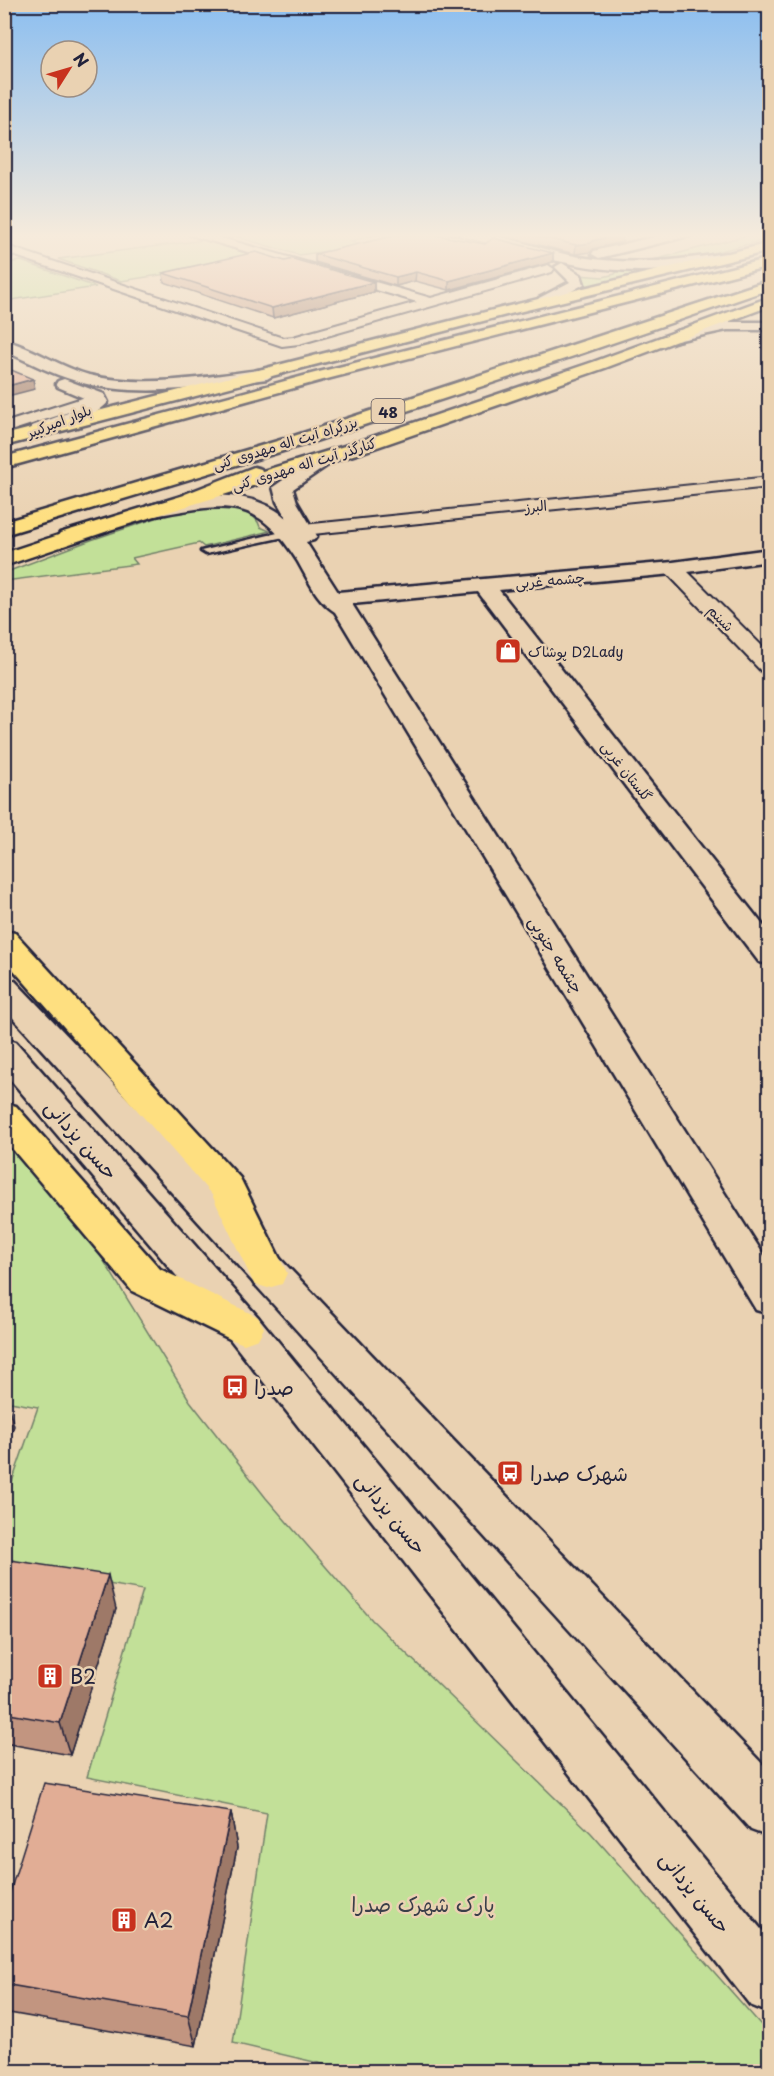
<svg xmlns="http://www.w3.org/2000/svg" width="774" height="2076" viewBox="0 0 774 2076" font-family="'Playpen Sans','Playpen Sans Arabic',sans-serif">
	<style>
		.green { fill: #c2e098; stroke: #72816a; stroke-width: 1.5 }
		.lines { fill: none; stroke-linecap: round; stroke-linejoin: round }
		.lane-casing { stroke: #22223b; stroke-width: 5 }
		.street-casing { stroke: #22223b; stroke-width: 4 }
		.secondary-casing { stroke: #22223b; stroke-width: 5 }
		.primary-casing { stroke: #22223b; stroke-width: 5 }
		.highway-casing { stroke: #22223b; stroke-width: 5 }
		.lane { fill: #ead2b2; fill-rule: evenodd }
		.street { fill: #ead2b2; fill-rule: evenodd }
		.secondary { fill: #ead2b2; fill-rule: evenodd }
		.primary { fill: #fedf80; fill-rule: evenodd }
		.highway { fill: #fedf80; fill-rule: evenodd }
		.wall { fill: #c29580; stroke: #22223b; stroke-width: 1.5 }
		.shaded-wall { fill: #9e7968; stroke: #22223b; stroke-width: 1.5 }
		.building { fill: #e1ad95; stroke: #22223b; stroke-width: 1.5 }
		.labels { text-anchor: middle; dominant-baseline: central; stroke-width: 5; stroke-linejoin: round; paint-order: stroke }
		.far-street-label { font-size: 14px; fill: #22223b; stroke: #ead2b2 }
		.far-poi-label { font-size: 14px; fill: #22223b; stroke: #ead2b2; text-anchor: start }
		.shield { fill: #ead2b2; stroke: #5e575f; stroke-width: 1.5 }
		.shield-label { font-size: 15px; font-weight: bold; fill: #22223b }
		.street-label { font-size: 16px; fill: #22223b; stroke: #ead2b2 }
		.near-street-label { font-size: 20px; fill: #22223b; stroke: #ead2b2 }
		.near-poi-label { font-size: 20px; fill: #22223b; stroke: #ead2b2; text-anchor: start }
		.near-park-label { font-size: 20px; fill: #3a3e49; stroke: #ead2b2 }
	</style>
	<rect width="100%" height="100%" fill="#ead2b2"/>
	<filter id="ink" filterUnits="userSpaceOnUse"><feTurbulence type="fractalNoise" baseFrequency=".0167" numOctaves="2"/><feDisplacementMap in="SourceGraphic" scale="12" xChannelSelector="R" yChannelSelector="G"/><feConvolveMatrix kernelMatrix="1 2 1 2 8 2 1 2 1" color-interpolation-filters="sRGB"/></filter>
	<g filter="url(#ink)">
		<g class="green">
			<path d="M 252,233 L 386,233 L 350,241 L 362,246 L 299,255 L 234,236 Z"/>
			<path d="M 756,233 L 769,233 L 769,239 L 668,264 L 642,263 Z"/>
			<path d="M 204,240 L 265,259 L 121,281 L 58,259 Z"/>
			<path d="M 21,261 L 96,287 L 5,301 L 5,263 Z"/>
			<path d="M 684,265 L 566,293 L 582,284 L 583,279 L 578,275 L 603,277 L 615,274 L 618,270 Z"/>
			<path d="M 213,507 C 228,509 255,508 260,527 L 270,531 L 204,547 L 199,543 L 132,558 L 137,564 L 5,581 L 4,573 L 91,540 L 171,513 Z"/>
			<path d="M 4,1136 L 96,1248 L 190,1401 L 266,1498 L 372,1620 L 591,1833 L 769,2034 L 769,2071 L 357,2072 L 233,2043 L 267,1813 L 87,1777 L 143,1590 L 5,1566 L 5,1502 L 38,1407 L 5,1401 Z"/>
		</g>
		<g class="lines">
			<defs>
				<path id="lane" d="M 290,530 L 293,531 L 293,535 L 206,554 L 201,551 Z"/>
				<g id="street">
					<path d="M 189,233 L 205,233 L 431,298 L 548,265 L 554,269 L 552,272 L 299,344 L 282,346 L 4,252 L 4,245 L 283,338 L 293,337 L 417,302 L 190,235 Z"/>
					<path d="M 98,393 L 106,398 L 103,401 L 4,433 L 4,423 Z"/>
					<path d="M 770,477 L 770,487 L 303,535 L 297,534 L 294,530 L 297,526 L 303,525 Z"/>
					<path d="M 673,562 L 680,564 L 770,654 L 770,673 L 762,672 L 666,572 L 663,568 L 666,564 Z"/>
				</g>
				<g id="secondary">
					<path d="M 422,233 L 441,233 L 484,243 L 485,246 L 479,250 L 424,236 Z"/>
					<path d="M 459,233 C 492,229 540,250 575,256 C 629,266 673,261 726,253 L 733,257 L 726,261 C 697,265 669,271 640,271 C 579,271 519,251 461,236 Z"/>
					<path d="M 671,233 L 691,233 L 689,236 L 599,258 L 592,254 L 594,251 Z"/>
					<path d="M 562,263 L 581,275 L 584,284 L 549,304 L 539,304 L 537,301 L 539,298 L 570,282 L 555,267 Z"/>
					<path d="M 727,322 L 770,322 L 770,330 L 727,330 L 676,341 L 668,336 L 676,331 Z"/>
					<path d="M 4,340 C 34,348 60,367 89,375 C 146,389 210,376 267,369 L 275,374 L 267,379 C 205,387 137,399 76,381 C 51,374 28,361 4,351 Z"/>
					<path d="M 64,379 L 104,394 L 108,402 C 98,416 48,438 32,434 L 29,430 L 32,426 L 84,407 L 91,401 L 58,387 L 56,384 L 58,381 Z"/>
					<path d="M 325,454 L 331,455 L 334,459 L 331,463 L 293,489 L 297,502 L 317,536 L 314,540 L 306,542 L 338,592 L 673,562 L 770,549 L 770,561 L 673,574 L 499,590 L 770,934 L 770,964 L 759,962 L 478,592 L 352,604 L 770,1265 L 770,1314 L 756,1310 L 335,612 C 316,599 310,583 298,562 C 256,494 225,504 154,516 L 147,514 L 144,510 L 147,506 C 190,495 251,485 287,519 L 277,502 L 273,487 L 319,455 Z"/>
					<path d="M 4,978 L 15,981 L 770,1772 L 770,1837 L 751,1830 L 4,1008 Z"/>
					<path d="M 4,1039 L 16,1042 L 258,1317 L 770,1940 L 770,2013 L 750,2005 L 230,1339 L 4,1072 Z"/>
				</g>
				<g id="primary">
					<path d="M 770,243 L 770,251 L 510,314 L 4,446 L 4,435 L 501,308 Z"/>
					<path d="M 770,297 L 770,306 L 605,368 L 363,452 L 74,541 L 60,541 L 57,537 L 60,533 L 351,444 L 593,362 Z"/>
				</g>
				<g id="highway">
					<path d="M 770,258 L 770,266 L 323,380 L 4,468 L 4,457 L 311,374 Z"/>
					<path d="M 770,280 L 770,289 L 583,353 L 306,444 L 4,535 L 4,522 L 294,436 Z"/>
					<path d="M 254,467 L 261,469 L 263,473 L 261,477 L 199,502 L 185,502 L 182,498 L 185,494 Z"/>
					<path d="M 101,521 L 108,523 L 111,527 L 108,531 L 4,566 L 4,553 Z"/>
					<path d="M 4,931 L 15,933 L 240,1178 L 287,1273 L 282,1284 L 268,1288 L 254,1284 L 212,1195 L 4,959 Z"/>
					<path d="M 4,1103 L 16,1106 L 160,1269 L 258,1317 L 264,1328 L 258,1339 L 244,1344 L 230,1339 L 132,1291 L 4,1139 Z"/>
				</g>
			</defs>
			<use href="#lane" class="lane-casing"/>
			<use href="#street" class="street-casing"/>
			<use href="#secondary" class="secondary-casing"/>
			<use href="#primary" class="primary-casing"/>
			<use href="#highway" class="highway-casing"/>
			<use href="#lane" class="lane"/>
			<use href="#street" class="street"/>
			<use href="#secondary" class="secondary"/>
			<use href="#primary" class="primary"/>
			<use href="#highway" class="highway"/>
		</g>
		<g class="wall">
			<path d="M 490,233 L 619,233 L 622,242 L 593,249 L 591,252 L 575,254 Z"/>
			<path d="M 485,244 L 553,253 L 553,262 L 449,290 L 415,281 L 396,286 L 315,262 L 315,254 Z"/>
			<path d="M 285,261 L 374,282 L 374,292 L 273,318 L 164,282 L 163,273 Z"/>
			<path d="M 4,1559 L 116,1609 L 70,1755 L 4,1743 Z"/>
			<path d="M 231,1812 L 237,1848 L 196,2046 L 4,2012 L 4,1911 Z"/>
		</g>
		<g class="shaded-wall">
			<path d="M 623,234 L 622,242 L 593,249 L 591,252 L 575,254 L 576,245 Z"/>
			<path d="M 553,253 L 553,262 L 449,290 L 449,281 Z"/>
			<path d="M 416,272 L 415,281 L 396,286 L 396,277 Z"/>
			<path d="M 374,282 L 374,292 L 273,318 L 272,308 Z"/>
			<path d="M 33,379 L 35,389 L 4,397 L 4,387 Z"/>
			<path d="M 4,1391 L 14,1426 L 4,1452 Z"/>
			<path d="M 108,1575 L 116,1609 L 70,1755 L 60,1723 Z"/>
			<path d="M 231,1812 L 237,1848 L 196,2046 L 188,2016 Z"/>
		</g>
		<g class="building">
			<path d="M 406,233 L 426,233 L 485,244 L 493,238 L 553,253 L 449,281 L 416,272 L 396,277 L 315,254 Z"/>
			<path d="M 525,233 L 619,233 L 623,234 L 594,240 L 591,243 L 576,245 Z"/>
			<path d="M 256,252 L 285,261 L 293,259 L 374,282 L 272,308 L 163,273 Z"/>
			<path d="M 4,367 L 33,379 L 4,387 Z"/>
			<path d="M 4,1559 L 108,1575 L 60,1723 L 4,1713 Z"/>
			<path d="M 44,1783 L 231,1812 L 188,2016 L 4,1984 L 4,1911 Z"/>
		</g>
	</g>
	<linearGradient id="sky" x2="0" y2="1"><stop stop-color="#8bbef0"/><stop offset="0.45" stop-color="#f6ebdc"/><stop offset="1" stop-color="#f6ebdc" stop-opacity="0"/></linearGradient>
	<rect width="774" height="523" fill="url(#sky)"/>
	<defs>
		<symbol id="shop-square" viewBox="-11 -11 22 22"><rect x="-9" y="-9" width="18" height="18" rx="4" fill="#c8321e" stroke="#ead2b2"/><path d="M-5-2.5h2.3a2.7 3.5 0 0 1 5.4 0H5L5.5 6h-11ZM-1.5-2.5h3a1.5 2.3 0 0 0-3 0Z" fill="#fff"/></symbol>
		<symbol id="bus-square" viewBox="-11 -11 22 22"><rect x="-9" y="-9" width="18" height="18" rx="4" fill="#c8321e" stroke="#ead2b2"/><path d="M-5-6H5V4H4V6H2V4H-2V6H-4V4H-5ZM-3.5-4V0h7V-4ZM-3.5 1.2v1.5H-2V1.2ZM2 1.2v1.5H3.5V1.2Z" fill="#fff"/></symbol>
		<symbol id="building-square" viewBox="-11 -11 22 22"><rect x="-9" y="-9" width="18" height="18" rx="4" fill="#c8321e" stroke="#ead2b2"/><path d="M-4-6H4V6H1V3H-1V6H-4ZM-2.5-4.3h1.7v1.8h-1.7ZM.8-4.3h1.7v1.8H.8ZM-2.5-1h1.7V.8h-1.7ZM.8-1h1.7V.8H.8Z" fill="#fff"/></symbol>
	</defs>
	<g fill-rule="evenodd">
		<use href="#shop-square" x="493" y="636" width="30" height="30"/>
		<use href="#bus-square" x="220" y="1372" width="30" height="30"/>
		<use href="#bus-square" x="495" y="1458" width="30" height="30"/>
		<use href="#building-square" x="35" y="1661" width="30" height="30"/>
		<use href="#building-square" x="109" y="1905" width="30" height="30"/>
	</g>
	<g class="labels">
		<g class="far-street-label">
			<text transform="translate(59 421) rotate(-21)">بلوار امیرکبیر</text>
			<text transform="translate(285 443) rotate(-17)">بزرگراه آیت اله مهدوی کنی</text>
			<text transform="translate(304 464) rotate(-17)">کنارگذر آیت اله مهدوی کنی</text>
			<text transform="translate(536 506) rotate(-6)">البرز</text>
			<text transform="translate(550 580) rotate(-5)">چشمه غربی</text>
			<text transform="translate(721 618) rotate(46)">شبنم</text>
			<text transform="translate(627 771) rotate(52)">گلستان غربی</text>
		</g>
		<g class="far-poi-label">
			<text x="528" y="651">پوشاک D2Lady</text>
		</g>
		<rect class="shield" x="371.5" y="399" width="33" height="24" rx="4.5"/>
		<g class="shield-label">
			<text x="388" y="411">48</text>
		</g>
		<g class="street-label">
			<text transform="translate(557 954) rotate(58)">چشمه جنوبی</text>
		</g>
		<g class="near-street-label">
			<text transform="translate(82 1139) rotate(49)">حسن یزدانی</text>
			<text transform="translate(392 1513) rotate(51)">حسن یزدانی</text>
			<text transform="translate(696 1892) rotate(51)">حسن یزدانی</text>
		</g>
		<g class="near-poi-label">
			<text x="254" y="1387">صدرا</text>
			<text x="530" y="1473">شهرک صدرا</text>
			<text x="70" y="1676">B2</text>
			<text x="144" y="1920">A2</text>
		</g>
		<g class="near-park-label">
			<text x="423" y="1904">پارک شهرک صدرا</text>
		</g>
	</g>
	<rect width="774" height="2076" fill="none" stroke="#ead2b2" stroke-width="24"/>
	<rect x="12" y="12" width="750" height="2052" fill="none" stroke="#22223b" stroke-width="2" filter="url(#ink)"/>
	<g transform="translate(69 69) rotate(53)"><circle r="28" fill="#ead2b2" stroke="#9a8c82" stroke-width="1.5"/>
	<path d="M0-4.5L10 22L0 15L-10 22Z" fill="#c8321e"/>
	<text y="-9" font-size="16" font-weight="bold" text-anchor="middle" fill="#22223b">N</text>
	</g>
</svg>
